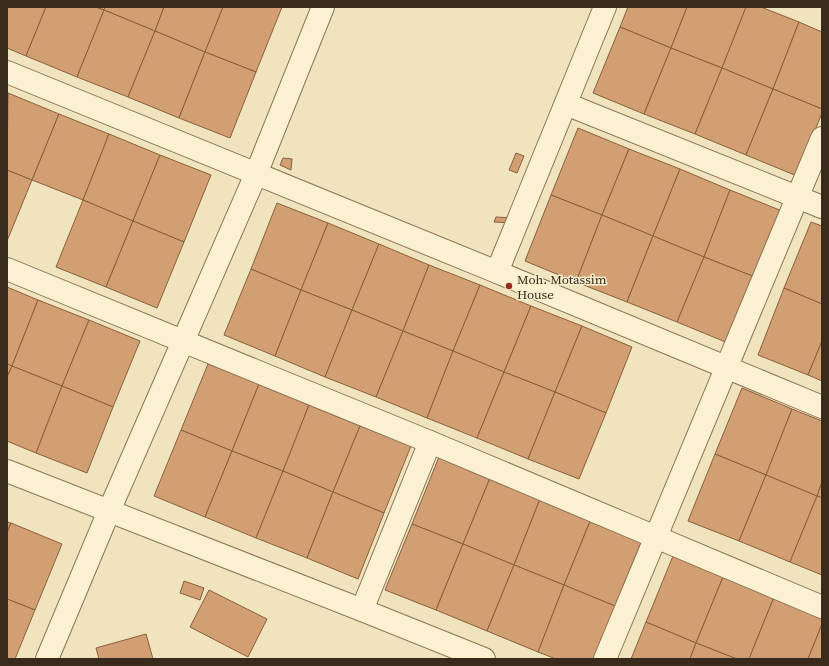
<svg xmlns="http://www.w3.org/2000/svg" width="829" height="666" viewBox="0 0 829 666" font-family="'Source Serif 4',serif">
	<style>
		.building { fill: #d19f72; stroke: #8a5f3b }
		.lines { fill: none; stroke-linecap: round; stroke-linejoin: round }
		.minor-casing { stroke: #897556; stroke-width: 24 }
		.minor { stroke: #fbf1d2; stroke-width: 22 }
		.poi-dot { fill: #9c2a23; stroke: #f7eece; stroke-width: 1.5 }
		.labels { text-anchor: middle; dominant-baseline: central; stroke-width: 3; stroke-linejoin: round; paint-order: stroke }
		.poi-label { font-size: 13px; fill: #382b1c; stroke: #f7eece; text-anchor: start }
	</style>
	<rect width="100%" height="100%" fill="#f0e4be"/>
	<g class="building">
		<path d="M 7,7 L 46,7 L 26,56 L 7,48 Z"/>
		<path d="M 46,7 L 96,7 L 104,10 L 77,77 L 26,56 Z"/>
		<path d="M 96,7 L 105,7 L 104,10 Z"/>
		<path d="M 105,7 L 164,7 L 155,31 L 104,10 Z"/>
		<path d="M 164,7 L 223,7 L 205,52 L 155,31 Z"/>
		<path d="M 223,7 L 282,7 L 256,72 L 205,52 Z"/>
		<path d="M 628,7 L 687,7 L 671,48 L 620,27 Z"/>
		<path d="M 687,7 L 746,7 L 722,68 L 671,48 Z"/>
		<path d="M 746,7 L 761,7 L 799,22 L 773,89 L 722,68 Z"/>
		<path d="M 104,10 L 155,31 L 128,97 L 77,77 Z"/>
		<path d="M 799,22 L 822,32 L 822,109 L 773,89 Z"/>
		<path d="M 620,27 L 671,48 L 644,114 L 593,93 Z"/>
		<path d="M 155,31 L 205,52 L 179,118 L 128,97 Z"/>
		<path d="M 671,48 L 722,68 L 695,134 L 644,114 Z"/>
		<path d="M 205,52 L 256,72 L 230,138 L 179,118 Z"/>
		<path d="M 722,68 L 773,89 L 746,155 L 695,134 Z"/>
		<path d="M 773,89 L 822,109 L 822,113 L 797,176 L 746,155 Z"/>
		<path d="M 8,93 L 59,114 L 32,180 L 7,170 Z"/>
		<path d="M 59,114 L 109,134 L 83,200 L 32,180 Z"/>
		<path d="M 578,128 L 629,149 L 602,215 L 551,195 Z"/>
		<path d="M 109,134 L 160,155 L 133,221 L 83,200 Z"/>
		<path d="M 629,149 L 680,169 L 653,236 L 602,215 Z"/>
		<path d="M 516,153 L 524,156 L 517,173 L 509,170 Z"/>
		<path d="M 160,155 L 211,175 L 184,242 L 133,221 Z"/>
		<path d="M 283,158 L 292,159 L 291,170 L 280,165 Z"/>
		<path d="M 680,169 L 730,190 L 704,257 L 653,236 Z"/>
		<path d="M 7,170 L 32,180 L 7,241 Z"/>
		<path d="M 730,190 L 782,211 L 755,277 L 704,257 Z"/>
		<path d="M 551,195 L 602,215 L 576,282 L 525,261 Z"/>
		<path d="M 83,200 L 133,221 L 106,287 L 56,267 Z"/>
		<path d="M 277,203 L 328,223 L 301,290 L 251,269 Z"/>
		<path d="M 602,215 L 653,236 L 627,302 L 576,282 Z"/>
		<path d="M 496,217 L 513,218 L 513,223 L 494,222 Z"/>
		<path d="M 133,221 L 184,242 L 157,308 L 106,287 Z"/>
		<path d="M 811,222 L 822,226 L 822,304 L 784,288 Z"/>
		<path d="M 328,223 L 379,244 L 352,310 L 301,290 Z"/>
		<path d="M 653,236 L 704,257 L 677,322 L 627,302 Z"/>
		<path d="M 379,244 L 429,265 L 403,331 L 352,310 Z"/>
		<path d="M 704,257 L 755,277 L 728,343 L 677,322 Z"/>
		<path d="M 429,265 L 480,285 L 453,351 L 403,331 Z"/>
		<path d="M 251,269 L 301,290 L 275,356 L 224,335 Z"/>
		<path d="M 480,285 L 531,306 L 504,372 L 453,351 Z"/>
		<path d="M 7,287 L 38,300 L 12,366 L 7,364 Z"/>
		<path d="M 784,288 L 822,304 L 822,341 L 808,375 L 758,355 Z"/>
		<path d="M 301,290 L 352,310 L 325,377 L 275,356 Z"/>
		<path d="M 38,300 L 89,320 L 62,386 L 12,366 Z"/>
		<path d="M 531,306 L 582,326 L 555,392 L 504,372 Z"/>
		<path d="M 352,310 L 403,331 L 376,397 L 325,377 Z"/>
		<path d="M 89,320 L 140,341 L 113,407 L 62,386 Z"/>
		<path d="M 582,326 L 632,347 L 606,413 L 555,392 Z"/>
		<path d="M 403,331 L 453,351 L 427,418 L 376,397 Z"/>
		<path d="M 822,341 L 822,381 L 808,375 Z"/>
		<path d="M 453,351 L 504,372 L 477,438 L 427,418 Z"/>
		<path d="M 7,364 L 12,366 L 7,377 Z"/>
		<path d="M 208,364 L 259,384 L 232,451 L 181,430 Z"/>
		<path d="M 12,366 L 62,386 L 36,453 L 7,441 L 7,377 Z"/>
		<path d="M 504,372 L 555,392 L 528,459 L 477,438 Z"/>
		<path d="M 259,384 L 309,405 L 283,471 L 232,451 Z"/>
		<path d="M 62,386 L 113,407 L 87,473 L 36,453 Z"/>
		<path d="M 742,388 L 792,409 L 766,475 L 715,454 Z"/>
		<path d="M 555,392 L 606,413 L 579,479 L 528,459 Z"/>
		<path d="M 309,405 L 360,426 L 333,492 L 283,471 Z"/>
		<path d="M 792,409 L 822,421 L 822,482 L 817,496 L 766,475 Z"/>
		<path d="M 360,426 L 411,446 L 384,513 L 333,492 Z"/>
		<path d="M 181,430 L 232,451 L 205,517 L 154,496 Z"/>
		<path d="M 232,451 L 283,471 L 256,538 L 205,517 Z"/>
		<path d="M 715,454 L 766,475 L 739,541 L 688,521 Z"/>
		<path d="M 439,457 L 490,478 L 463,544 L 412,524 Z"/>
		<path d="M 283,471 L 333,492 L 307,558 L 256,538 Z"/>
		<path d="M 766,475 L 817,496 L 790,562 L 739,541 Z"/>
		<path d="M 490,478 L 540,499 L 514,565 L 463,544 Z"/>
		<path d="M 822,482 L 822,498 L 817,496 Z"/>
		<path d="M 333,492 L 384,513 L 358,579 L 307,558 Z"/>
		<path d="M 817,496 L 822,498 L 822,575 L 790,562 Z"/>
		<path d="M 540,499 L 591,519 L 564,585 L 514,565 Z"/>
		<path d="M 591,519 L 642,540 L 615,606 L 564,585 Z"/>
		<path d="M 7,522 L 11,523 L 7,533 Z"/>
		<path d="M 11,523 L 62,544 L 35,610 L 7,599 L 7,533 Z"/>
		<path d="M 412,524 L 463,544 L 436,610 L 385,590 Z"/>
		<path d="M 463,544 L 514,565 L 487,631 L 436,610 Z"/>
		<path d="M 673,556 L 723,577 L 696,643 L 646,622 Z"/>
		<path d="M 514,565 L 564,585 L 538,652 L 487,631 Z"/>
		<path d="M 723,577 L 774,597 L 749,659 L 737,659 L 696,643 Z"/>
		<path d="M 184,581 L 204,588 L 200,600 L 180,593 Z"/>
		<path d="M 564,585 L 615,606 L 594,659 L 556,659 L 538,652 Z"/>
		<path d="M 209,590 L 267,619 L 248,657 L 190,627 Z"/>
		<path d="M 774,597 L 822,616 L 822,624 L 808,659 L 749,659 Z"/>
		<path d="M 7,599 L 35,610 L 15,659 L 7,659 Z"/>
		<path d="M 646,622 L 696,643 L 690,659 L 631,659 Z"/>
		<path d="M 822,624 L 822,659 L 808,659 Z"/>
		<path d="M 146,634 L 153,659 L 99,659 L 96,648 Z"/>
		<path d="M 696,643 L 737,659 L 690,659 Z"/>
	</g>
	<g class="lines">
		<defs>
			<g id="minor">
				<path d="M 7,72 L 497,272 L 822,407"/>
				<path d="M 566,104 L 822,207"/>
				<path d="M 7,269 C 148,328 289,384 430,442 C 561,496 691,553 822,607"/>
				<path d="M 497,272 L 605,7"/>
				<path d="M 7,471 L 362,610 L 484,659"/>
				<path d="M 362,610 L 430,442"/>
				<path d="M 47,659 L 109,511 L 256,174 L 323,7"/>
				<path d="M 605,659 L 822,138"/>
			</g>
		</defs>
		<use href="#minor" class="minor-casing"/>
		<use href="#minor" class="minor"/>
	</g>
	<circle class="poi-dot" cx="509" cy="286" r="4"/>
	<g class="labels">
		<g class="poi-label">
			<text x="517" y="279">Moh. Motassim<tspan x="517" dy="15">House</tspan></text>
		</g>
	</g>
	<rect width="829" height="666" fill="none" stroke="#382b1c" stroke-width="16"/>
</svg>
